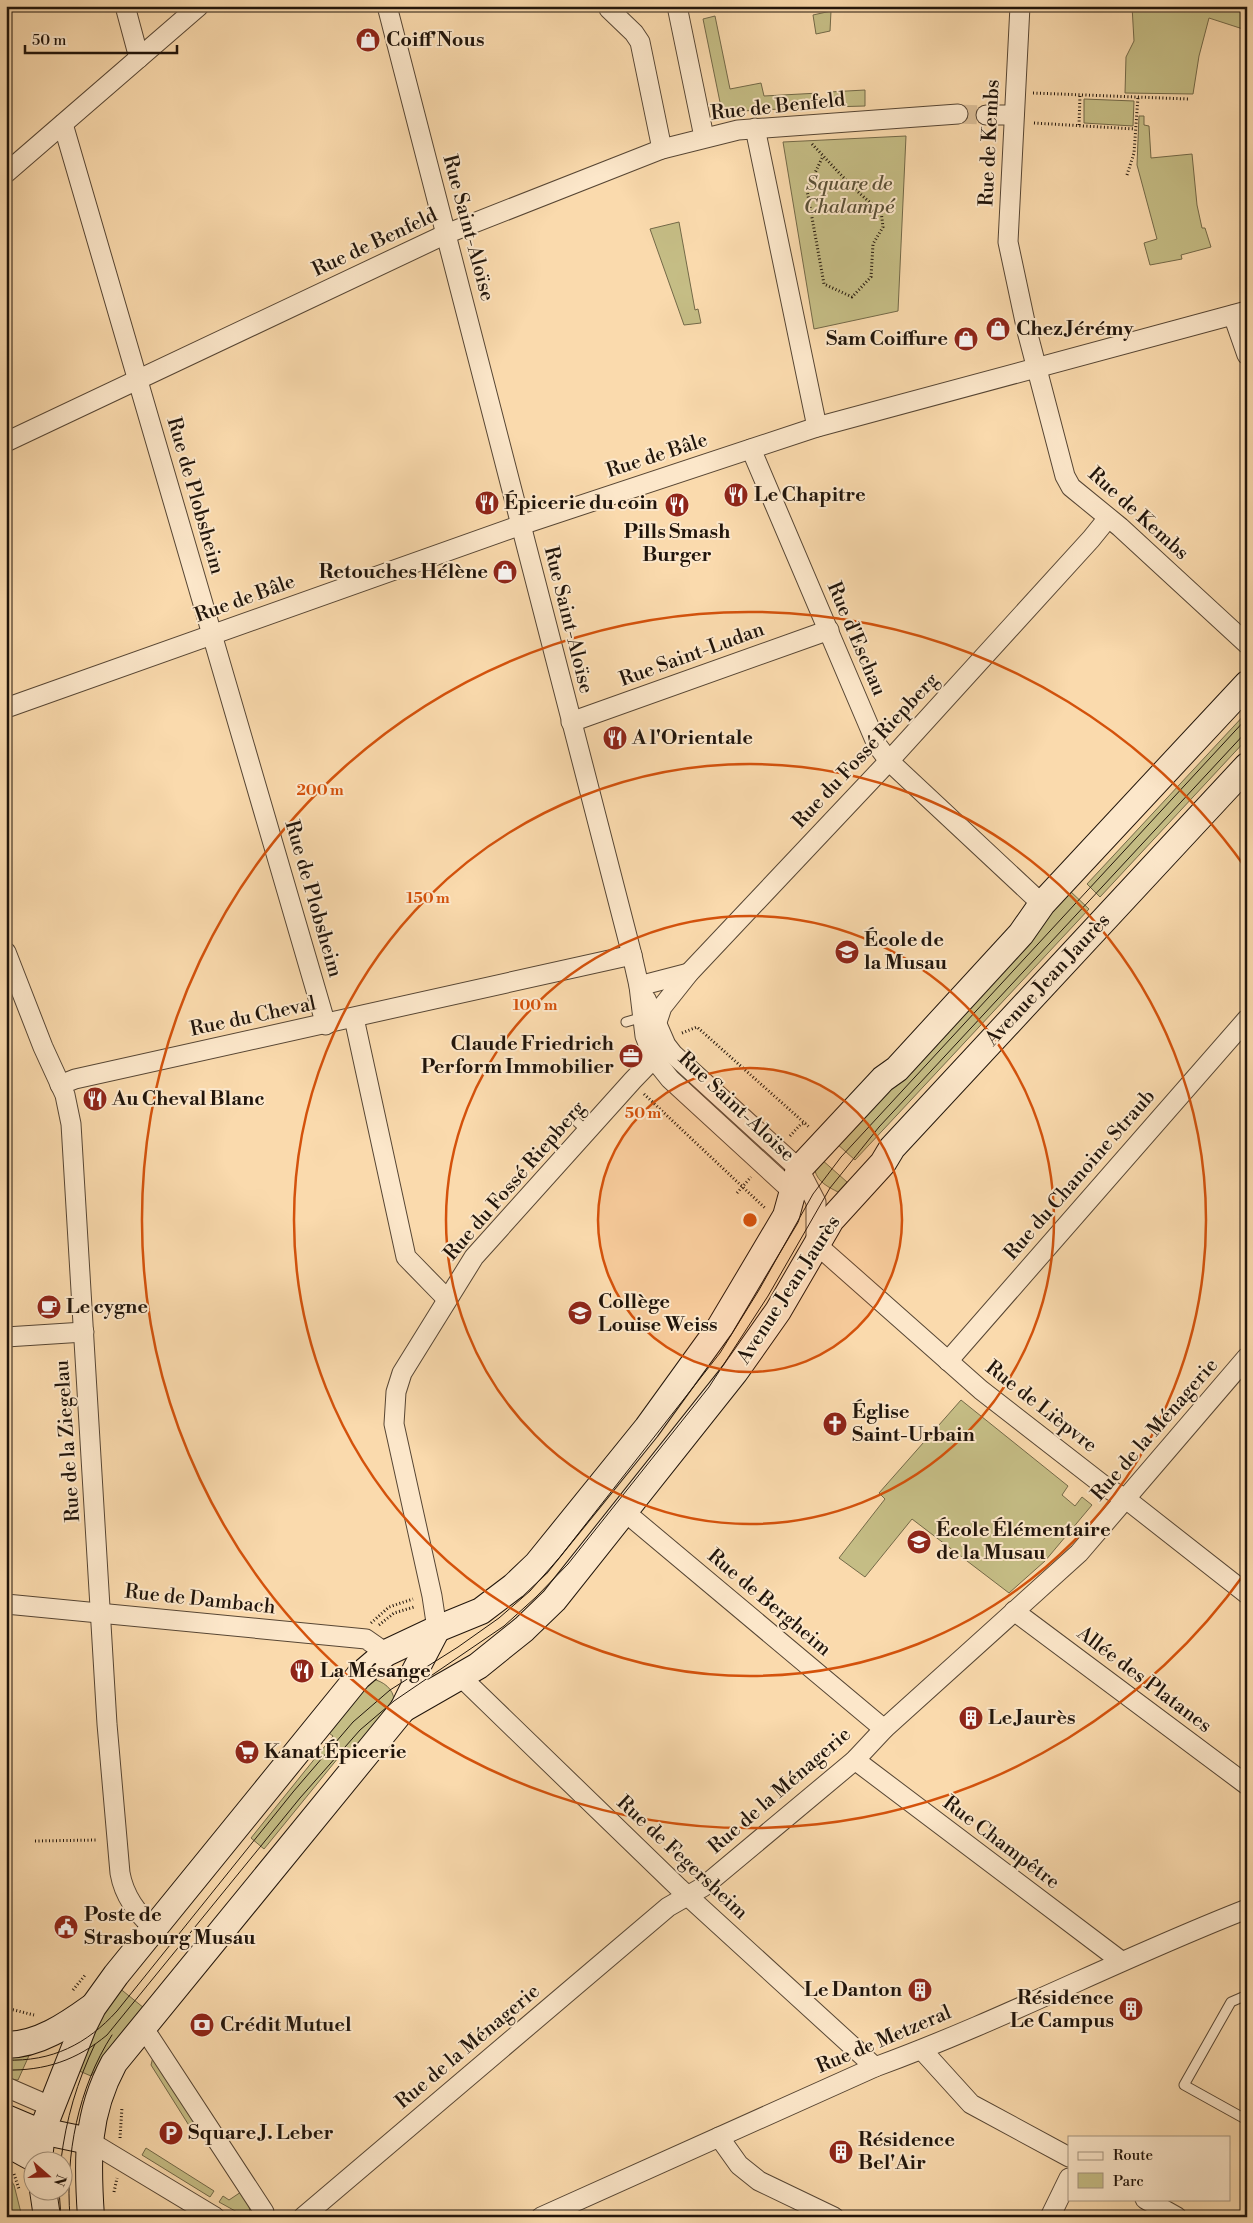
<svg xmlns="http://www.w3.org/2000/svg" width="1253" height="2223" viewBox="0 0 1253 2223" font-family="'Libre Bodoni',serif">
	<style>
		.green { fill: #c5bd85; stroke: #736948 }
		.lines { fill: none; stroke-linecap: round; stroke-linejoin: round }
		.street-tunnel { stroke: #d9bc95; stroke-width: 19; stroke-dasharray: 19 9; stroke-linecap: butt }
		.lane-casing { stroke: #574634; stroke-width: 11 }
		.street-casing { stroke: #574634; stroke-width: 21 }
		.secondary-casing { stroke: #21150b; stroke-width: 28 }
		.path { stroke: #21150b; stroke-width: 3; stroke-dasharray: 1 2.5; stroke-linecap: butt }
		.lane { stroke: #fce7ca; stroke-width: 9 }
		.street { stroke: #fce7ca; stroke-width: 19 }
		.secondary { stroke: #fce7ca; stroke-width: 26 }
		.tram { stroke: #21150b; stroke-width: 1 }
		.ring { fill: none; stroke: #d4520c; stroke-width: 2.5 }
		.labels { text-anchor: middle; dominant-baseline: central; stroke-width: 4; stroke-linejoin: round; paint-order: stroke }
		.poi-label { font-size: 20px; font-weight: bold; fill: #21150b; stroke: #fce7ca; text-anchor: start }
		.street-label { font-size: 20px; fill: #21150b; stroke: #fce7ca }
		.park-label { font-size: 20px; font-style: italic; fill: #5a5036; stroke: #fce7ca }
		.centre { fill: #d4520c; stroke: #fce7ca; stroke-width: 2.5 }
		.ring-label { font-size: 15px; text-anchor: middle; font-weight: bold; fill: #d4520c; stroke: #fce7ca; stroke-width: 4; stroke-linejoin: round; paint-order: stroke }
	</style>
	<rect width="100%" height="100%" fill="#fadaad"/>
	<filter id="stains"><feTurbulence type="fractalNoise" baseFrequency=".004" numOctaves="4"/><feColorMatrix values="0 0 0 0 .2 0 0 0 0 .09 0 0 0 0 .02 0 0 0 .5 -.17"/></filter>
	<radialGradient id="worn" r=".72"><stop offset=".6" stop-color="#630" stop-opacity="0"/><stop offset="1" stop-color="#630" stop-opacity=".3"/></radialGradient>
	<g class="green">
		<path d="M 1132,6 L 1247,6 L 1246,30 L 1209,18 L 1199,56 L 1193,94 L 1125,93 L 1126,57 L 1134,41 Z"/>
		<path d="M 831,11 L 830,31 L 816,34 L 813,15 Z"/>
		<path d="M 715,16 L 730,89 L 761,83 L 764,96 L 819,93 L 819,107 L 722,112 L 703,19 Z"/>
		<path d="M 865,90 L 865,106 L 830,107 L 829,92 Z"/>
		<path d="M 1084,99 L 1134,101 L 1133,126 L 1084,123 Z"/>
		<path d="M 1139,116 L 1144,116 L 1144,125 L 1149,126 L 1151,158 L 1192,154 L 1197,205 L 1202,228 L 1205,228 L 1211,247 L 1181,255 L 1182,259 L 1150,265 L 1144,243 L 1157,239 L 1137,165 Z"/>
		<path d="M 906,136 L 898,311 L 814,329 L 783,142 Z"/>
		<path d="M 679,222 L 695,310 L 698,309 L 701,323 L 684,325 L 650,229 Z"/>
		<path d="M 1247,712 L 1247,739 L 1100,897 L 1087,884 Z"/>
		<path d="M 1069,890 L 1089,909 L 855,1160 L 836,1143 Z"/>
		<path d="M 821,1159 L 847,1182 L 838,1192 C 828,1187 818,1182 815,1171 Z"/>
		<path d="M 961,1400 L 1068,1486 L 1062,1495 L 1075,1506 L 1082,1497 L 1092,1505 L 1045,1561 L 1009,1593 L 912,1519 L 865,1577 L 839,1558 L 885,1499 L 879,1493 Z"/>
		<path d="M 372,1679 C 383,1681 394,1689 394,1701 L 354,1752 L 347,1747 L 264,1849 L 251,1838 L 333,1736 L 326,1731 Z"/>
		<path d="M 118,1987 L 144,2008 L 91,2076 L 77,2070 L 92,2028 Z"/>
		<path d="M 32,2049 L 18,2080 L 6,2079 L 6,2052 Z"/>
		<path d="M 153,2057 L 201,2131 L 195,2135 L 151,2065 Z"/>
		<path d="M 146,2148 L 214,2191 L 210,2197 L 142,2155 Z"/>
		<path d="M 6,2173 L 14,2185 L 22,2217 L 6,2217 Z"/>
		<path d="M 241,2192 L 249,2205 L 250,2213 L 246,2217 L 219,2202 L 223,2196 L 229,2200 Z"/>
	</g>
	<g class="lines">
		<path class="street-tunnel" d="M 958,114 L 986,115"/>
		<defs>
			<g id="lane">
				<path d="M 626,1022 L 643,1017"/>
				<path d="M 577,1122 L 587,1131"/>
				<path d="M 1247,1995 L 1231,2002 L 1184,2085 L 1247,2120"/>
			</g>
			<g id="street">
				<path d="M 125,6 L 139,58"/>
				<path d="M 387,6 L 632,955 L 639,986 L 645,1036 L 654,1059 L 670,1079 L 793,1192"/>
				<path d="M 619,6 L 609,9 L 634,33 L 640,42 L 662,149"/>
				<path d="M 677,6 L 704,137"/>
				<path d="M 1020,6 L 1008,242 L 1027,331 L 1065,476 L 1071,487 L 1120,527 L 1247,644"/>
				<path d="M 986,115 L 1014,115"/>
				<path d="M 63,124 L 326,1025"/>
				<path d="M 755,128 L 817,427"/>
				<path d="M 6,173 L 199,6"/>
				<path d="M 1233,315 L 1247,355"/>
				<path d="M 6,442 L 446,234 L 662,149 L 738,130 L 958,114"/>
				<path d="M 751,449 L 877,745 L 889,761 L 1042,904"/>
				<path d="M 6,708 L 521,525 L 817,427 L 1247,311"/>
				<path d="M 571,722 L 829,630"/>
				<path d="M 6,952 L 43,1047 L 65,1095 L 71,1124 L 107,1724 L 120,1873 C 124,1896 137,1913 154,1929"/>
				<path d="M 639,986 L 689,973"/>
				<path d="M 646,999 L 666,1045 L 673,1054 L 799,1169 L 816,1202 L 816,1244 L 981,1390 L 1107,1488 L 1126,1499 L 1247,1594"/>
				<path d="M 354,1018 L 406,1257 L 447,1299"/>
				<path d="M 657,1022 L 662,1007 L 689,973 L 889,761 L 1091,539 L 1108,518"/>
				<path d="M 60,1085 L 75,1079 L 632,955"/>
				<path d="M 6,1337 L 84,1332"/>
				<path d="M 948,1361 L 1247,1019"/>
				<path d="M 625,1512 L 884,1729"/>
				<path d="M 6,1604 L 366,1639 L 386,1653"/>
				<path d="M 1014,1611 L 1247,1785"/>
				<path d="M 437,1629 L 432,1596 L 394,1424 L 396,1392 L 402,1373 L 474,1257 L 633,1080 L 661,1051"/>
				<path d="M 461,1677 L 679,1888 L 875,2067"/>
				<path d="M 855,1760 L 1121,1961"/>
				<path d="M 143,2027 L 264,2212 L 264,2217"/>
				<path d="M 922,2050 L 971,2104 L 1069,2157"/>
				<path d="M 6,2087 L 52,2107"/>
				<path d="M 719,2137 L 739,2165 L 759,2181 L 834,2217"/>
				<path d="M 89,2141 L 215,2217"/>
				<path d="M 1145,2199 L 1177,2217"/>
				<path d="M 303,2217 L 668,1907 L 703,1887 L 855,1760 L 884,1729 L 1079,1553 L 1247,1357"/>
				<path d="M 541,2217 L 875,2067 C 1001,2021 1121,1958 1247,1909"/>
				<path d="M 1050,2217 L 1069,2178"/>
			</g>
			<g id="secondary">
				<path d="M 403,1709 L 478,1666 L 524,1629 L 554,1600 L 735,1372 L 778,1311 L 831,1220 L 883,1163 L 892,1148 L 1247,766"/>
				<path d="M 6,2045 C 38,2045 67,2025 92,2007"/>
				<path d="M 6,2118 L 32,2129 L 89,2141"/>
				<path d="M 6,2143 L 37,2160"/>
				<path d="M 39,2160 L 42,2131 L 83,2027 L 93,2007 L 116,1975 L 358,1677 L 386,1653 L 437,1629 L 481,1611 L 514,1586 L 537,1564 L 647,1428 L 720,1327 L 786,1216 L 799,1169 L 883,1079 L 897,1069 L 1021,934 L 1042,904 L 1247,684"/>
				<path d="M 43,2190 L 47,2217"/>
				<path d="M 91,2217 C 87,2159 86,2115 114,2063 L 403,1709 L 415,1685 L 414,1673 L 437,1629"/>
			</g>
		</defs>
		<use href="#lane" class="lane-casing"/>
		<use href="#street" class="street-casing"/>
		<use href="#secondary" class="secondary-casing"/>
		<g class="path">
			<path d="M 1033,93 L 1188,99"/>
			<path d="M 1034,123 L 1135,129"/>
			<path d="M 1079,125 L 1080,95"/>
			<path d="M 812,144 C 834,167 855,192 881,211 L 883,227 L 873,244 L 871,277 L 852,297 L 824,284 L 807,190 L 823,156"/>
			<path d="M 1127,175 L 1134,153 L 1138,97"/>
			<path d="M 682,1033 L 697,1027 L 809,1127"/>
			<path d="M 644,1094 L 765,1208"/>
			<path d="M 790,1136 L 801,1124 L 806,1123"/>
			<path d="M 737,1193 L 751,1177"/>
			<path d="M 371,1623 L 389,1607 L 413,1599"/>
			<path d="M 379,1625 L 394,1613 L 414,1607"/>
			<path d="M 35,1841 L 97,1840"/>
			<path d="M 73,1990 L 86,1974"/>
			<path d="M 6,2008 L 34,2015"/>
			<path d="M 120,2138 L 122,2107"/>
			<path d="M 14,2174 L 19,2189"/>
			<path d="M 114,2192 L 117,2178"/>
		</g>
		<use href="#lane" class="lane"/>
		<use href="#street" class="street"/>
		<use href="#secondary" class="secondary"/>
		<g class="tram">
			<path d="M 6,2060 C 52,2062 87,2044 117,2011 L 293,1792 L 353,1722 L 390,1690 L 458,1647 L 499,1618 L 530,1591 L 560,1557 L 720,1353 L 759,1290 L 813,1194 L 841,1157 L 1247,718"/>
			<path d="M 6,2070 C 45,2071 77,2060 107,2035 L 300,1798 L 360,1730 L 394,1701 L 504,1626 L 536,1597 L 568,1564 L 709,1387 L 768,1296 L 830,1188 L 879,1127 L 1247,731"/>
			<path d="M 61,2160 C 66,2119 77,2082 95,2044"/>
			<path d="M 59,2190 L 61,2217"/>
			<path d="M 70,2217 C 65,2155 78,2088 112,2035"/>
		</g>
	</g>
	<circle cx="750" cy="1220" r="152" fill="#d4520c" fill-opacity=".12"/>
	<g class="ring">
		<circle cx="750" cy="1220" r="152"/>
		<circle cx="750" cy="1220" r="304"/>
		<circle cx="750" cy="1220" r="456"/>
		<path d="M1245 1573A608 608 0 1 1 1245 867"/>
	</g>
	<defs>
		<symbol id="shop-disc" viewBox="-11 -11 22 22"><circle r="9.5" fill="#8f2418" stroke="#fce7ca"/><path d="M-5-2.5h2.3a2.7 3.5 0 0 1 5.4 0H5L5.5 6h-11ZM-1.5-2.5h3a1.5 2.3 0 0 0-3 0Z" fill="#fff"/></symbol>
		<symbol id="restaurant-disc" viewBox="-11 -11 22 22"><circle r="9.5" fill="#8f2418" stroke="#fce7ca"/><path d="M-5-6h1v4h1v-4h1v4h1v-4h1v5L-1.5 .5V6h-2V.5L-5-1ZM5-6V6H3V1.5H1.5Q1.5-4 5-6Z" fill="#fff"/></symbol>
		<symbol id="school-disc" viewBox="-11 -11 22 22"><circle r="9.5" fill="#8f2418" stroke="#fce7ca"/><path d="M0-5L7-2L0 1L-7-2ZM-4 1L0 2.5L4 1V4Q0 6-4 4Z" fill="#fff"/></symbol>
		<symbol id="office-disc" viewBox="-11 -11 22 22"><circle r="9.5" fill="#8f2418" stroke="#fce7ca"/><path d="M-6-3h4V-5.5h4V-3h4V5H-6ZM-1-4.5V-3h2v-1.5ZM-6 0V1H6V0Z" fill="#fff"/></symbol>
		<symbol id="cafe-disc" viewBox="-11 -11 22 22"><circle r="9.5" fill="#8f2418" stroke="#fce7ca"/><path d="M-5.5-4.5H6V0H3Q3 3.5 0 3.5H-2.5Q-5.5 3.5-5.5 0ZM3-3.2v2h1.7v-2ZM-6 4.5H4V6H-6Z" fill="#fff"/></symbol>
		<symbol id="church-disc" viewBox="-11 -11 22 22"><circle r="9.5" fill="#8f2418" stroke="#fce7ca"/><path d="M-1.2-6h2.4v3.5h3.3v2.4h-3.3V6h-2.4V-.1h-3.3v-2.4h3.3Z" fill="#fff"/></symbol>
		<symbol id="building-disc" viewBox="-11 -11 22 22"><circle r="9.5" fill="#8f2418" stroke="#fce7ca"/><path d="M-4-6H4V6H1V3H-1V6H-4ZM-2.5-4.3h1.7v1.8h-1.7ZM.8-4.3h1.7v1.8H.8ZM-2.5-1h1.7V.8h-1.7ZM.8-1h1.7V.8H.8Z" fill="#fff"/></symbol>
		<symbol id="supermarket-disc" viewBox="-11 -11 22 22"><circle r="9.5" fill="#8f2418" stroke="#fce7ca"/><path d="M-6-5.5h2.5l.6 2H6L4.5 2H-2.5L-4.4-4H-6ZM-1.5 3.2a1.3 1.3 0 1 0 .1 0ZM3 3.2a1.3 1.3 0 1 0 .1 0Z" fill="#fff"/></symbol>
		<symbol id="civic-disc" viewBox="-11 -11 22 22"><circle r="9.5" fill="#8f2418" stroke="#fce7ca"/><path d="M-.6-6.5H3V-4.5H.6V-3L4-1V1h2V6H-6V1h2V-1L-.6-3ZM-1.2 2.5V6h2.4V2.5Z" fill="#fff"/></symbol>
		<symbol id="bank-disc" viewBox="-11 -11 22 22"><circle r="9.5" fill="#8f2418" stroke="#fce7ca"/><path d="M-6-4H6V4H-6ZM0-2.3a2.3 2.3 0 1 0 0 4.6a2.3 2.3 0 1 0 0-4.6Z" fill="#fff"/></symbol>
		<symbol id="parking-disc" viewBox="-11 -11 22 22"><circle r="9.5" fill="#8f2418" stroke="#fce7ca"/><path d="M-3.5-5.5H1a3.5 3.5 0 0 1 0 7H-1V5.5H-3.5ZM-1-3.4V-.6H.8a1.4 1.4 0 0 0 0-2.8Z" fill="#fff"/></symbol>
	</defs>
	<g fill-rule="evenodd">
		<use href="#shop-disc" x="354" y="26" width="28" height="28"/>
		<use href="#shop-disc" x="984" y="315" width="28" height="28"/>
		<use href="#shop-disc" x="952" y="325" width="28" height="28"/>
		<use href="#restaurant-disc" x="722" y="481" width="28" height="28"/>
		<use href="#restaurant-disc" x="473" y="489" width="28" height="28"/>
		<use href="#restaurant-disc" x="663" y="491" width="28" height="28"/>
		<use href="#shop-disc" x="491" y="558" width="28" height="28"/>
		<use href="#restaurant-disc" x="601" y="724" width="28" height="28"/>
		<use href="#school-disc" x="833" y="938" width="28" height="28"/>
		<use href="#office-disc" x="617" y="1042" width="28" height="28"/>
		<use href="#restaurant-disc" x="81" y="1085" width="28" height="28"/>
		<use href="#cafe-disc" x="35" y="1293" width="28" height="28"/>
		<use href="#school-disc" x="566" y="1299" width="28" height="28"/>
		<use href="#church-disc" x="821" y="1410" width="28" height="28"/>
		<use href="#school-disc" x="905" y="1528" width="28" height="28"/>
		<use href="#restaurant-disc" x="288" y="1657" width="28" height="28"/>
		<use href="#building-disc" x="957" y="1704" width="28" height="28"/>
		<use href="#supermarket-disc" x="233" y="1738" width="28" height="28"/>
		<use href="#civic-disc" x="52" y="1913" width="28" height="28"/>
		<use href="#building-disc" x="906" y="1976" width="28" height="28"/>
		<use href="#building-disc" x="1117" y="1995" width="28" height="28"/>
		<use href="#bank-disc" x="188" y="2011" width="28" height="28"/>
		<use href="#parking-disc" x="157" y="2119" width="28" height="28"/>
		<use href="#building-disc" x="827" y="2138" width="28" height="28"/>
	</g>
	<g class="labels">
		<g class="poi-label">
			<text x="386" y="40">Coiff'Nous</text>
			<text x="1016" y="329">Chez Jérémy</text>
			<text x="948" y="339" text-anchor="end">Sam Coiffure</text>
			<text x="754" y="495">Le Chapitre</text>
			<text x="504" y="503">Épicerie du coin</text>
			<text x="677" y="532" text-anchor="middle">Pills Smash<tspan x="677" dy="23">Burger</tspan></text>
			<text x="488" y="572" text-anchor="end">Retouches Hélène</text>
			<text x="632" y="738">A l'Orientale</text>
			<text x="864" y="940">École de<tspan x="864" dy="23">la Musau</tspan></text>
			<text x="614" y="1044" text-anchor="end">Claude Friedrich<tspan x="614" dy="23">Perform Immobilier</tspan></text>
			<text x="112" y="1099">Au Cheval Blanc</text>
			<text x="598" y="1302">Collège<tspan x="598" dy="23">Louise Weiss</tspan></text>
			<text x="66" y="1307">Le cygne</text>
			<text x="852" y="1412">Église<tspan x="852" dy="23">Saint-Urbain</tspan></text>
			<text x="936" y="1530">École Élémentaire<tspan x="936" dy="23">de la Musau</tspan></text>
			<text x="320" y="1671">La Mésange</text>
			<text x="988" y="1718">Le Jaurès</text>
			<text x="264" y="1752">Kanat Épicerie</text>
			<text x="84" y="1915">Poste de<tspan x="84" dy="23">Strasbourg Musau</tspan></text>
			<text x="902" y="1990" text-anchor="end">Le Danton</text>
			<text x="1114" y="1998" text-anchor="end">Résidence<tspan x="1114" dy="23">Le Campus</tspan></text>
			<text x="220" y="2025">Crédit Mutuel</text>
			<text x="188" y="2133">Square J. Leber</text>
			<text x="858" y="2140">Résidence<tspan x="858" dy="23">Bel'Air</tspan></text>
		</g>
		<g class="street-label">
			<text transform="translate(778 107) rotate(-6)">Rue de Benfeld</text>
			<text transform="translate(990 143) rotate(-87)">Rue de Kembs</text>
			<text transform="translate(468 228) rotate(75)">Rue Saint-Aloïse</text>
			<text transform="translate(375 243) rotate(-25)">Rue de Benfeld</text>
			<text transform="translate(657 456) rotate(-18)">Rue de Bâle</text>
			<text transform="translate(195 496) rotate(74)">Rue de Plobsheim</text>
			<text transform="translate(1138 514) rotate(42)">Rue de Kembs</text>
			<text transform="translate(245 599) rotate(-20)">Rue de Bâle</text>
			<text transform="translate(568 620) rotate(76)">Rue Saint-Aloïse</text>
			<text transform="translate(856 639) rotate(67)">Rue d'Eschau</text>
			<text transform="translate(692 655) rotate(-20)">Rue Saint-Ludan</text>
			<text transform="translate(866 751) rotate(-47)">Rue du Fossé Riepberg</text>
			<text transform="translate(313 899) rotate(74)">Rue de Plobsheim</text>
			<text transform="translate(1048 980) rotate(-47)">Avenue Jean Jaurès</text>
			<text transform="translate(253 1017) rotate(-12)">Rue du Cheval</text>
			<text transform="translate(736 1107) rotate(43)">Rue Saint-Aloïse</text>
			<text transform="translate(1080 1175) rotate(-49)">Rue du Chanoine Straub</text>
			<text transform="translate(515 1181) rotate(-49)">Rue du Fossé Riepberg</text>
			<text transform="translate(789 1290) rotate(-57)">Avenue Jean Jaurès</text>
			<text transform="translate(1041 1407) rotate(38)">Rue de Lièpvre</text>
			<text transform="translate(1155 1430) rotate(-49)">Rue de la Ménagerie</text>
			<text transform="translate(68 1441) rotate(-94)">Rue de la Ziegelau</text>
			<text transform="translate(200 1600) rotate(6)">Rue de Dambach</text>
			<text transform="translate(769 1603) rotate(40)">Rue de Bergheim</text>
			<text transform="translate(1144 1680) rotate(37)">Allée des Platanes</text>
			<text transform="translate(780 1791) rotate(-41)">Rue de la Ménagerie</text>
			<text transform="translate(1001 1843) rotate(37)">Rue Champêtre</text>
			<text transform="translate(682 1858) rotate(43)">Rue de Fegersheim</text>
			<text transform="translate(884 2040) rotate(-23)">Rue de Metzeral</text>
			<text transform="translate(468 2047) rotate(-40)">Rue de la Ménagerie</text>
		</g>
		<g class="park-label">
			<text x="849" y="184">Square de<tspan x="849" dy="23">Chalampé</tspan></text>
		</g>
	</g>
	<circle cx="750" cy="1220" r="8" class="centre"/>
	<g class="ring-label">
		<text x="320" y="795">200 m</text>
		<text x="428" y="903">150 m</text>
		<text x="535" y="1010">100 m</text>
		<text x="643" y="1118">50 m</text>
	</g>
	<rect width="1253" height="2223" fill="none" stroke="#fadaad" stroke-width="25"/>
	<rect x="8" y="8" width="1238" height="2208" fill="none" stroke="#21150b" stroke-width="2.5"/>
	<rect x="12" y="12" width="1228" height="2198" fill="none" stroke="#21150b"/>
	<rect x="1068" y="2136" width="162" height="65" fill="#fce7ca" stroke="#a4937e"/>
	<rect x="1078" y="2152" width="25" height="8" fill="#fce7ca" stroke="#a4937e"/>
	<text x="1113" y="2160" font-size="15" fill="#21150b">Route</text>
	<rect x="1078" y="2173" width="25" height="15" fill="#c5bd85" stroke="#a4937e"/>
	<text x="1113" y="2186" font-size="15" fill="#21150b">Parc</text>
	<g transform="translate(48 2176) rotate(110)"><circle r="24" fill="#fce7ca" stroke="#a4937e"/>
	<path d="M0-4L9 19L0 12L-9 19Z" fill="#8f2418"/>
	<text y="-8" font-size="14" font-weight="bold" text-anchor="middle" fill="#21150b">N</text>
	</g>
	<path d="M25 45v8h152v-8" fill="none" stroke="#21150b" stroke-width="2.5"/>
	<text x="32" y="45" font-size="15" fill="#21150b" stroke="#fce7ca" stroke-width="4" paint-order="stroke">50 m</text>
	<rect width="100%" height="100%" filter="url(#stains)"/>
	<rect width="100%" height="100%" fill="url(#worn)"/>
</svg>
